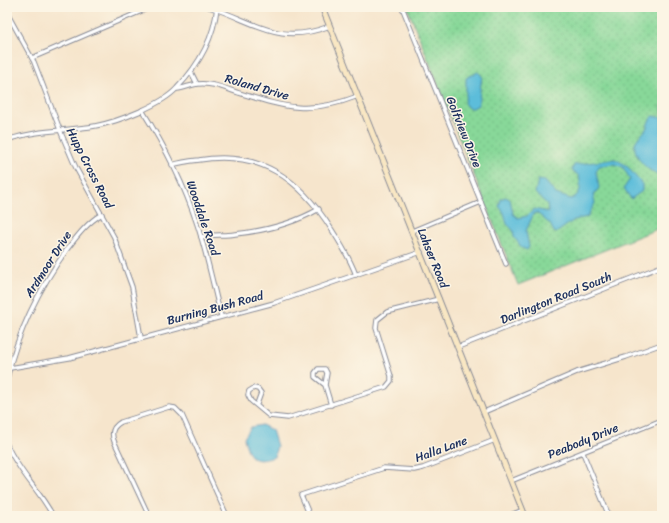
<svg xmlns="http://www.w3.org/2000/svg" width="669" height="523" viewBox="0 0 669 523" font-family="Sriracha,sans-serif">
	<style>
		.grass { fill: url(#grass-dots); stroke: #52847c }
		.water { fill: #5bbdda; stroke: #3b769c }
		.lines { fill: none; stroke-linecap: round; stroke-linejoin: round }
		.street-casing { stroke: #888a95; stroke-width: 5.5 }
		.secondary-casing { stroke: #888a95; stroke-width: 7 }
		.street { stroke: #fff; stroke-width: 3.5 }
		.secondary { stroke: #f9e7c3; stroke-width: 5 }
		.labels { text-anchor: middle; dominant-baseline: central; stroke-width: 3; stroke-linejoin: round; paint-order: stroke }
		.street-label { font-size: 12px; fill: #1b2f5e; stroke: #fcf5e5 }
	</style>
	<defs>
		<pattern id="grass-dots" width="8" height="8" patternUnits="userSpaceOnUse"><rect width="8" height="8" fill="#88d899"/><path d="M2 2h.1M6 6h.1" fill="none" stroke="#75ba86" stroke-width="1.8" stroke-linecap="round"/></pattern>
	</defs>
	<rect width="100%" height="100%" fill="#fcf5e5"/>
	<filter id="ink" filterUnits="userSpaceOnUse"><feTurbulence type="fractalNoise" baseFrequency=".025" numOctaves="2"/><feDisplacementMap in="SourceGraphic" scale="8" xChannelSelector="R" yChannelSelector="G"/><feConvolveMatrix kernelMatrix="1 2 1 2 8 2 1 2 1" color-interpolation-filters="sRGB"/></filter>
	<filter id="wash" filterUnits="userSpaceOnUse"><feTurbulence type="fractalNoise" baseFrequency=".012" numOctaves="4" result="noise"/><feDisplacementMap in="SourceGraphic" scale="16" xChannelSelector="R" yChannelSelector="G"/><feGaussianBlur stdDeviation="0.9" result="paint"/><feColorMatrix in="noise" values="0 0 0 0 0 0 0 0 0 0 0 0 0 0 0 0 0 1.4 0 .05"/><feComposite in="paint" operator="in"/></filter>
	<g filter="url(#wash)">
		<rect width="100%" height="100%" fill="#f6e5cc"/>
		<path class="grass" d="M 407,7 L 655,7 L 662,26 L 662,227 L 518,285 Z"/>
		<g class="water">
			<path d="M 478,72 L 482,76 L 478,105 L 473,108 L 468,108 L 464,103 L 466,95 L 466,78 Z"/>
			<path d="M 654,116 L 662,118 L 662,173 L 660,174 C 649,174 630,154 636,141 C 638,137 643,134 646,129 C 649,123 648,119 654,116 Z"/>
			<path d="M 615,159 L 626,165 L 642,184 L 642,191 L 631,199 L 624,188 L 630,179 L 623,167 L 614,164 L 599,166 L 596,172 L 599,188 L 593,195 L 595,203 L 587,217 L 574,220 L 556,233 L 554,232 L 550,224 L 537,213 L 534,213 L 526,231 L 529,247 L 527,250 L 522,248 L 514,237 L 513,230 L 507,224 L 504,213 L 499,206 L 501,199 L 505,197 L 510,199 L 513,214 L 518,218 L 527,216 L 534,209 L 548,212 L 547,204 L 535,193 L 538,180 L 545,181 L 556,194 L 571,199 C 582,194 581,186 579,176 L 572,170 L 574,165 Z"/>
			<path d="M 262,425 L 272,430 L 277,446 L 274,457 C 253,464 249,458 244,438 L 251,427 Z"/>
		</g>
	</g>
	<g filter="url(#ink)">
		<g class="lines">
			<defs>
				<g id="street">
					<path d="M 209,7 C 257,22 277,46 330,26"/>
					<path d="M 402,7 L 506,264"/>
					<path d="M 7,13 L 34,62 L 62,135 L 76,168 L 114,237 L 132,287 L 141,338"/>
					<path d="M 32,58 L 151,7"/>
					<path d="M 191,72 L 197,84"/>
					<path d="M 177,89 C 184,88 191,85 198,84 C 211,82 227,89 239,93 C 287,108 309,115 358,96"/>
					<path d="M 142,110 C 164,145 184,184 197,224 C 207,254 213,285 221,316"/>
					<path d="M 7,140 C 36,130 65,131 95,126 C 117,122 162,105 177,88 C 198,66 214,38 217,7"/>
					<path d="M 172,165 C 181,162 190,161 199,160 C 261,150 300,179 332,230 C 341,244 350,259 356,275"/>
					<path d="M 412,231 L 481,202"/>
					<path d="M 201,237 C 212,234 224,236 235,234 C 264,231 293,224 319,209"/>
					<path d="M 458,347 L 662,266"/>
					<path d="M 10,368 L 69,358 L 274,303 L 421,252"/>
					<path d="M 7,378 C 18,331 40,287 68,248 C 78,235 88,222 102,214"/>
					<path d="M 325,385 L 315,377 L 315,373 L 318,369 L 325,369 L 327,373 L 325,385 L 331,405"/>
					<path d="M 257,404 L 261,393 L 258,389 L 254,388 L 249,391 L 248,395 L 251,401 L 269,416 L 288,418 L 386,387 L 391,381 L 391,376 L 376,328 L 377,320 L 387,312 L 439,299"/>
					<path d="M 484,412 L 577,372 L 626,357 L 662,344"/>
					<path d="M 7,445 C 18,471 40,491 53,516"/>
					<path d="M 583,453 L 609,516"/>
					<path d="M 511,481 L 662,420"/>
					<path d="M 149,516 L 114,441 C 111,433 112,427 121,422 L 169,407 L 175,408 L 182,415 L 227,516"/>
					<path d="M 310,516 L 301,495 L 384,468 L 414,470 L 423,468 L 495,440"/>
					<path d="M 508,516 L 523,510"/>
				</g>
				<path id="secondary" d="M 322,7 L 525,516"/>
			</defs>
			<use href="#street" class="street-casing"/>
			<use href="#secondary" class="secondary-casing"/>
			<use href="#street" class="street"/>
			<use href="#secondary" class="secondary"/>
		</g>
	</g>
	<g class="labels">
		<g class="street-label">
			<text transform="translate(257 87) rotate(16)">Roland Drive</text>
			<text transform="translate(464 132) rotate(68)">Golfview Drive</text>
			<text transform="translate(90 168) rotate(63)">Hupp Cross Road</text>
			<text transform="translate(203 218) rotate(71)">Wooddale Road</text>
			<text transform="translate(433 258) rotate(68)">Lahser Road</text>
			<text transform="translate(48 264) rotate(-57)">Ardmoor Drive</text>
			<text transform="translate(556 298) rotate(-22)">Darlington Road South</text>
			<text transform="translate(215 308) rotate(-15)">Burning Bush Road</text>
			<text transform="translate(583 441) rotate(-22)">Peabody Drive</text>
			<text transform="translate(441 449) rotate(-20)">Halla Lane</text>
		</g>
	</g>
	<rect width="669" height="523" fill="none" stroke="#fcf5e5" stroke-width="24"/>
</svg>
